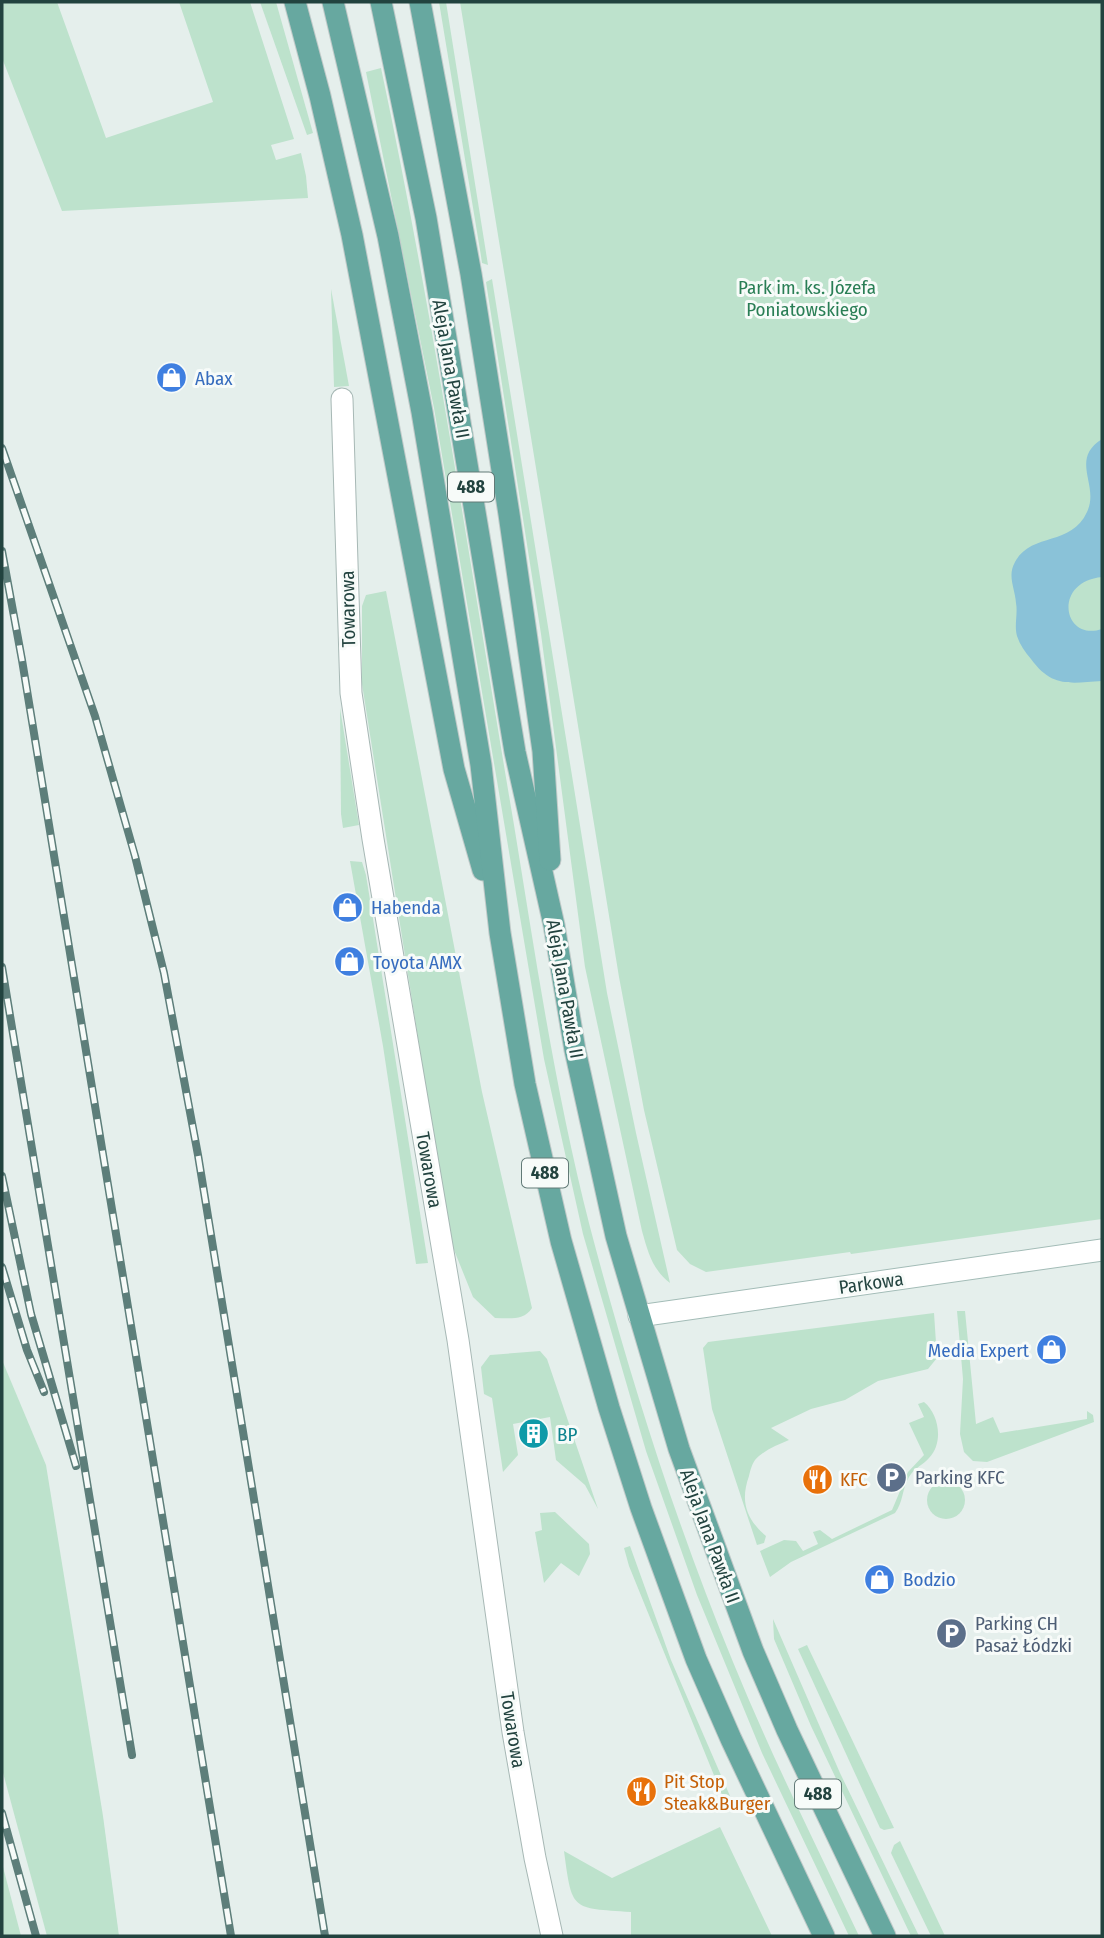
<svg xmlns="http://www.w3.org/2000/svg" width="1104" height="1938" viewBox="0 0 1104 1938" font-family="'Fira Sans Condensed',sans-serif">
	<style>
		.green { fill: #bde2cc }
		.water { fill: #8ac2d8 }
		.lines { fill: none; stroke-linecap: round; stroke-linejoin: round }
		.street-casing { stroke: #a7b8b5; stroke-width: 23 }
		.secondary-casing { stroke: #a3bcb7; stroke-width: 23 }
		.primary-casing { stroke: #c1cac9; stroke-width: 23 }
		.street { stroke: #fff; stroke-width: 21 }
		.secondary { stroke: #fff; stroke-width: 21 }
		.primary { stroke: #67a8a0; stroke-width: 21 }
		.rail-casing { stroke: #5d7e7a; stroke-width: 8 }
		.rail { stroke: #f7fbf9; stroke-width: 5; stroke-dasharray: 16; stroke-linecap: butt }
		.labels { text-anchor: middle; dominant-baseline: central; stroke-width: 6; stroke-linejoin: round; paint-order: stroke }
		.shield { fill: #f7fbf9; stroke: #627a77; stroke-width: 2 }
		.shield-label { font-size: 18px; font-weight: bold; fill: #22433f }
		.park-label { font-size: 19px; fill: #297e55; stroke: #f7fbf9 }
		.street-label { font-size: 19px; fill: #22433f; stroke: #f7fbf9 }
		.shop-label { font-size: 19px; fill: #366cbe; stroke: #f7fbf9; text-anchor: start }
		.culture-label { font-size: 19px; fill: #0d838f; stroke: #f7fbf9; text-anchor: start }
		.service-label { font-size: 19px; fill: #4e5e75; stroke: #f7fbf9; text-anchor: start }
		.food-label { font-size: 19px; fill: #c56008; stroke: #f7fbf9; text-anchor: start }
	</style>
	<rect width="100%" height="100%" fill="#e5efec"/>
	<g class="green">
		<path d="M 2,2 L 57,2 L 106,138 L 213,102 L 179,2 L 250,2 L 294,139 L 271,145 L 276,160 L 301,153 L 306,176 L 308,198 L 62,211 L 2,58 Z"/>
		<path d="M 260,2 L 276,2 L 313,133 L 307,135 Z"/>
		<path d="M 439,2 L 446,2 L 488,265 L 482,263 L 481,256 Z"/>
		<path d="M 460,2 L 1102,2 L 1102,1219 L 851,1254 L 850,1252 L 706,1272 L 690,1264 L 677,1250 L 644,1110 L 619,977 Z"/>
		<path d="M 381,68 C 434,317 471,573 514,825 C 536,960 556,1095 590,1227 C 629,1375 675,1521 733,1662 C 771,1755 816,1845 859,1936 L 849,1936 L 762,1753 L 697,1595 L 646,1451 L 583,1234 L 544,1059 L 434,408 L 366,72 Z"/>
		<path d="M 492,279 L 607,993 L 636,1133 L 670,1283 C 652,1269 648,1252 642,1231 L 585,967 L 541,634 L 486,282 Z"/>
		<path d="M 331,289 L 349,386 L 334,387 Z"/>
		<path d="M 386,591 L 482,1092 L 532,1308 C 524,1321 509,1318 495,1318 L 473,1297 L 450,1240 L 362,684 L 362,606 L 366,595 Z"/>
		<path d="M 340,708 L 359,825 L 343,828 L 341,814 Z"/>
		<path d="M 350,861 L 362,862 L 366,875 L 428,1263 L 416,1264 L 383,1046 Z"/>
		<path d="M 957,1311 L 965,1311 L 976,1424 L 993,1417 L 1000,1433 L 1087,1419 L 1087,1411 L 1093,1415 L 1094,1422 L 987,1462 L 973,1461 L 964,1452 L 960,1434 L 963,1379 Z"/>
		<path d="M 934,1313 L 937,1358 L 928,1369 L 878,1381 L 845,1400 L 811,1409 L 771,1428 L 789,1440 C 777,1445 764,1450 755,1460 C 752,1464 750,1471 749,1476 C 740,1501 746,1519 766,1536 L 764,1543 L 757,1545 L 712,1409 L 703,1348 L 708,1342 Z"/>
		<path d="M 540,1351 L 547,1359 L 598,1509 L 585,1485 L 556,1460 L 550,1417 L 513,1424 L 518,1455 L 503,1472 L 492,1398 L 484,1394 L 481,1367 L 490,1355 Z"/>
		<path d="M 2,1360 L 46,1465 L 103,1816 L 119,1936 L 47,1936 L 2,1769 Z"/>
		<path d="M 924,1402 C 939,1414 944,1443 929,1458 C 923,1465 914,1468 909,1477 C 902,1489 903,1503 895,1513 L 791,1562 L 770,1577 L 760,1551 L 784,1540 L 796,1541 L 803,1551 L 818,1544 L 813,1532 L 820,1530 L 832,1539 L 892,1510 L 908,1472 L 924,1455 L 909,1423 L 924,1417 L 918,1404 Z"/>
		<circle cx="946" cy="1500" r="19"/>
		<path d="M 555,1512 L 589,1544 L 590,1554 L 579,1576 L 561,1563 L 544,1583 L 535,1532 L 542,1530 L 540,1513 Z"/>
		<path d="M 630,1546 L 671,1660 L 730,1796 L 722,1795 L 629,1566 L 624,1548 Z"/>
		<path d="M 773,1619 L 840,1773 L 919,1936 L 911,1936 L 811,1726 L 774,1639 Z"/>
		<path d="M 807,1645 L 894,1828 L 884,1830 L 880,1828 L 798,1649 Z"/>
		<path d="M 720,1827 L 772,1936 L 631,1935 L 631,1912 C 571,1908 572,1911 564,1851 L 612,1878 Z"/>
		<path d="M 900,1841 L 945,1936 L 931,1936 L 891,1853 L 894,1845 Z"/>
		<path d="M 2,1863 L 21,1936 L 2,1936 Z"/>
	</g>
	<path class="water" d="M 1102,439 L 1102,577 C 1052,582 1063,642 1102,629 L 1102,681 C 1070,683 1052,688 1031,659 C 1025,652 1020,645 1017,636 C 1014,625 1018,614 1016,603 C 1015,588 1007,576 1015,562 C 1031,532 1071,547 1087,512 C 1100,485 1069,460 1102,439 Z"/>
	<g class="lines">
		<defs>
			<path id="street" d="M 342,399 L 351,693 L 373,839 L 458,1340 L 513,1732 L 535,1858 L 552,1936"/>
			<path id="secondary" d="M 639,1316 L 1102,1250"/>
			<g id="primary">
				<path d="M 295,2 L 320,96 L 352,235 L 454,769 L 483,870"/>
				<path d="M 333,2 L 388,236 L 422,412 L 481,765 L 500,933 L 525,1084 L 561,1241 L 609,1408 L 641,1508 L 696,1659 L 731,1739 L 824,1936"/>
				<path d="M 381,2 L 426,218 L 515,752 L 554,925 L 575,1050 L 616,1236 L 679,1449 L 753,1651 L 787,1730 L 885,1936"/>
				<path d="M 420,2 L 471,274 L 509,514 L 543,751 L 550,860"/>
			</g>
		</defs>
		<use href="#street" class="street-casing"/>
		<use href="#secondary" class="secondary-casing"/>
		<use href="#primary" class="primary-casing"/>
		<use href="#street" class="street"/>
		<use href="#secondary" class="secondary"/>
		<use href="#primary" class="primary"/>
		<defs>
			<g id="rail">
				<path d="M 2,448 L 95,716 L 135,856 L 164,973 L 198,1155 L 325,1936"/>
				<path d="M 2,551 L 22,660 L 231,1936"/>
				<path d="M 2,967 L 132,1755"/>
				<path d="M 2,1176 L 31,1314 L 76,1466"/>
				<path d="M 2,1267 L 27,1350 L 44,1392"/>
				<path d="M 2,1813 L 36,1936"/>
			</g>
		</defs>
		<use href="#rail" class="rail-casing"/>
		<use href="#rail" class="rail"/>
	</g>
	<defs>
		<symbol id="shop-disc" viewBox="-11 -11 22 22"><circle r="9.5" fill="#3f7fe0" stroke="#f7fbf9"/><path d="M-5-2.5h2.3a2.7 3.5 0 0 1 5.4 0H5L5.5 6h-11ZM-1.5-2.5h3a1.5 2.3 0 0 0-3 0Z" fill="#fff"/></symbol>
		<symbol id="building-disc" viewBox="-11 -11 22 22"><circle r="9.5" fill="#0f9aa8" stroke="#f7fbf9"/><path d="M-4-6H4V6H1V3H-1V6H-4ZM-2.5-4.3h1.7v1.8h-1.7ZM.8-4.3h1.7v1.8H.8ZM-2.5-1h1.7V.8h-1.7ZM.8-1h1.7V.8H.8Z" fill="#fff"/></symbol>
		<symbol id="parking-disc" viewBox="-11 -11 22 22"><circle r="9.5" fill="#5c6f8a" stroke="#f7fbf9"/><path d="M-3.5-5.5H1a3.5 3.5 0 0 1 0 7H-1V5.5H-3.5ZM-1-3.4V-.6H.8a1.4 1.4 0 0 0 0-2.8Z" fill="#fff"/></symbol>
		<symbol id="restaurant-disc" viewBox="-11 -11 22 22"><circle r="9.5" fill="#e8710a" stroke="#f7fbf9"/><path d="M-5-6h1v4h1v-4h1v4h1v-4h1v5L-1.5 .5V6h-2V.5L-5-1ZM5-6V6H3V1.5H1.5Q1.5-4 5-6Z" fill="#fff"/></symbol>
	</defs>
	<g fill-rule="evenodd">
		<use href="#shop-disc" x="154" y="360" width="35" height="35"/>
		<use href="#shop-disc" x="330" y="890" width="35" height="35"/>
		<use href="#shop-disc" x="332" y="944" width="35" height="35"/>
		<use href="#shop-disc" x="1034" y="1332" width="35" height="35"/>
		<use href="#building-disc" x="516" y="1416" width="35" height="35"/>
		<use href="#parking-disc" x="874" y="1460" width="35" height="35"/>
		<use href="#restaurant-disc" x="800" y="1462" width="35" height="35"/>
		<use href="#shop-disc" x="862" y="1562" width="35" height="35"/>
		<use href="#parking-disc" x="934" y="1616" width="35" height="35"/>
		<use href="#restaurant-disc" x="624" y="1774" width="35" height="35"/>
	</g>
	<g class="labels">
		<g class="shield">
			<rect x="448" y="472.5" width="46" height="29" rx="5"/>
			<rect x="522" y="1158.5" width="46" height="29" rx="5"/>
			<rect x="795" y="1779.5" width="46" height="29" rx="5"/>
		</g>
		<g class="shield-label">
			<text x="471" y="487">488</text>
			<text x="545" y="1173">488</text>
			<text x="818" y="1794">488</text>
		</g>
		<g class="park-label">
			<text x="807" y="287">Park im. ks. Józefa<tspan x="807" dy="22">Poniatowskiego</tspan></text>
		</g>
		<g class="street-label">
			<text transform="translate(451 369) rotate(80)">Aleja Jana Pawła II</text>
			<text transform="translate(348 609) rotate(-91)">Towarowa</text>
			<text transform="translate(565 989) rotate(80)">Aleja Jana Pawła II</text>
			<text transform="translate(429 1170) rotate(80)">Towarowa</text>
			<text transform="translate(871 1283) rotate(-8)">Parkowa</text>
			<text transform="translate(710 1536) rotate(70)">Aleja Jana Pawła II</text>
			<text transform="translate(513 1730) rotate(81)">Towarowa</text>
		</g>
		<g class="shop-label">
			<text x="195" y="378">Abax</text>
			<text x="371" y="907">Habenda</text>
			<text x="373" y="962">Toyota AMX</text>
			<text x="1029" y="1350" text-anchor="end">Media Expert</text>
			<text x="903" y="1579">Bodzio</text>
		</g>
		<g class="culture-label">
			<text x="557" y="1434">BP</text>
		</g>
		<g class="service-label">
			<text x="915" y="1477">Parking KFC</text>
			<text x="975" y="1623">Parking CH<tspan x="975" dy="22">Pasaż Łódzki</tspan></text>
		</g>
		<g class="food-label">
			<text x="840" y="1479">KFC</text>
			<text x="664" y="1781">Pit Stop<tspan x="664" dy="22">Steak&amp;Burger</tspan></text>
		</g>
	</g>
	<rect width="1104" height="1938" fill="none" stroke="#22433f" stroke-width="7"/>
</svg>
